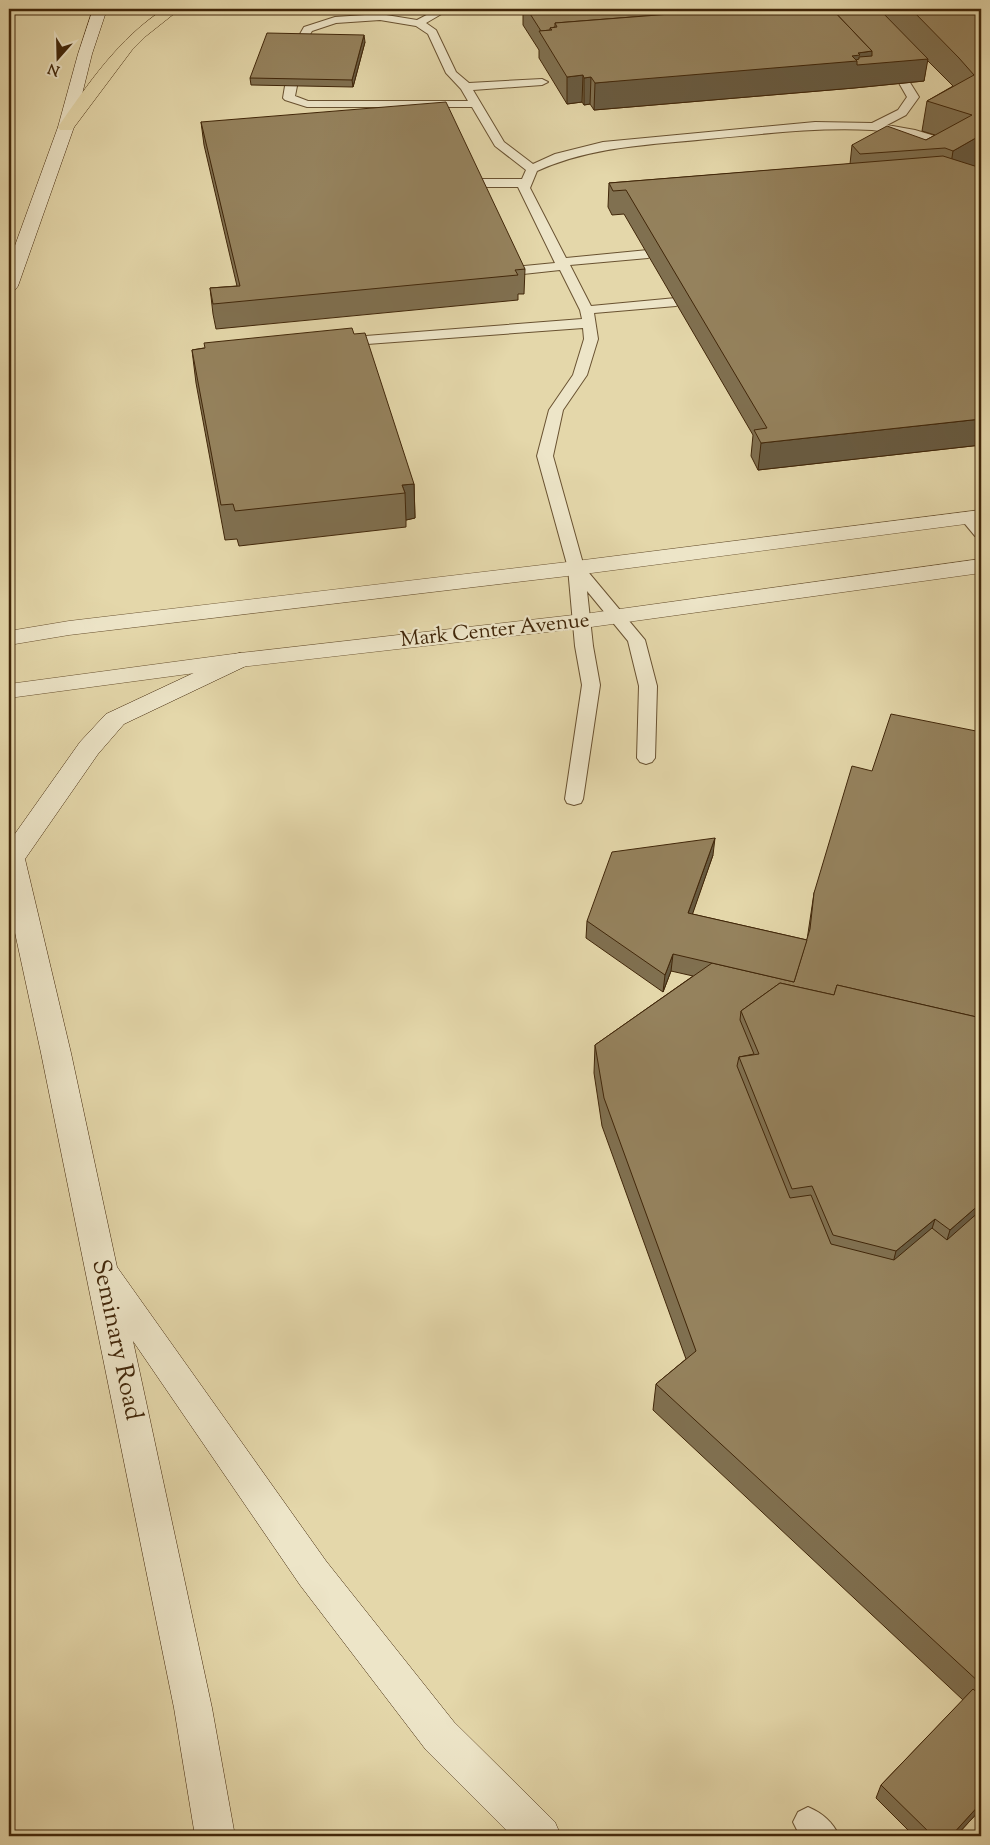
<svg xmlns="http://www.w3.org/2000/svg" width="990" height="1845" viewBox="0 0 990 1845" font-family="'Sorts Mill Goudy',serif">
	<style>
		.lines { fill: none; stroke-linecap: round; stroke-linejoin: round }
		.lane-casing { stroke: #695231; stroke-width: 2 }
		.street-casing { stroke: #695231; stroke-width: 1 }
		.secondary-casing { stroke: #402609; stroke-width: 1 }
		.highway-casing { stroke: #402609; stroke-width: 1 }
		.lane { fill: #ede5c8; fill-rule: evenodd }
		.street { fill: #ede5c8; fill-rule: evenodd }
		.secondary { fill: #ede5c8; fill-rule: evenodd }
		.highway { fill: #e4d7aa; fill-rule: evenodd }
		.wall { fill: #807050; stroke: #402609 }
		.shaded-wall { fill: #685b41; stroke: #402609 }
		.building { fill: #95825d; stroke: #402609 }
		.labels { text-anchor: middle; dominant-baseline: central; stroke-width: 4.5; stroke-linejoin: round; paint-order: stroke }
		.street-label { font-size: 21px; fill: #402609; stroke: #ede5c8 }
		.near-street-label { font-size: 25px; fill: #402609; stroke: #ede5c8 }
	</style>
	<rect width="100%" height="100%" fill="#e4d7aa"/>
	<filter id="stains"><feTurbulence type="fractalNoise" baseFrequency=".004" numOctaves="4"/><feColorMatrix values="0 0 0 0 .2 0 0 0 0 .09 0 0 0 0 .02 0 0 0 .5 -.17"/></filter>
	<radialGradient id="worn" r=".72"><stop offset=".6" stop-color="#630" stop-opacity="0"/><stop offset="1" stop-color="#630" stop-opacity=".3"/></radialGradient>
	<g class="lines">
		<defs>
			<g id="lane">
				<path d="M 438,9 L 450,9 L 426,23 L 436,30 L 456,72 L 469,83 L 542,79 L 548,82 L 542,85 L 473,90 L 504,142 L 533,164 L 555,154 L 603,142 L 815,122 L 872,123 L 898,110 L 907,97 L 899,83 L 905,80 L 909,81 L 919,97 L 906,115 L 887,125 L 915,130 L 961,144 L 963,146 L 957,150 C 928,142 902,133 872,130 C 817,127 763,134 708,139 C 649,145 592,146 537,171 L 530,188 L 566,258 L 648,250 L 654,254 L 648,258 L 570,265 L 591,306 L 676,298 L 683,302 L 676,306 L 594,313 L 598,339 L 587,375 L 563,410 L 553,456 L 584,567 L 645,640 L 657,686 L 655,758 L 652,762 L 646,764 L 640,762 L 637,758 L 639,686 L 628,641 L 587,591 L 593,646 L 600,685 L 583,799 L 581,803 L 574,805 L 567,803 L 565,799 L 582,685 L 575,646 L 568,568 L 537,456 L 549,410 L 573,375 L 584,339 L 583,328 L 340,346 L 333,342 L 340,338 L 582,319 L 580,310 L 560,270 L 514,275 L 507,271 L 514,267 L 555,263 L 518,187 L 474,187 L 468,183 L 474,179 L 522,179 L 526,170 L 495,146 L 472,107 L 307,107 L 285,100 L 283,98 L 285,86 L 291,83 L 297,86 L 295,96 L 308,101 L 468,101 L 461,89 L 446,73 L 428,34 L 416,26 L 380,20 L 336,23 L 312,31 L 305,43 L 301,44 L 296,41 L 304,27 L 335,17 L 380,14 L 417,20 Z"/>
				<path d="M 968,513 L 974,515 L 981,523 L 981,538 L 975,536 L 960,518 L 962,515 Z"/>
				<path d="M 808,1807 C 822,1813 833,1822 839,1836 L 802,1836 L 798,1832 L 793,1822 L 798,1812 Z"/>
			</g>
			<g id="street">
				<path d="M 981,510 L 981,522 L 576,575 L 69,635 L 9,645 L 9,631 L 69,621 L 576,561 Z"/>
				<path d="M 981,559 L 981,573 L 591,627 L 240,667 L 9,698 L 9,684 L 240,653 L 591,613 Z"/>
			</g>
			<g id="secondary">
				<path d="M 93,9 L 107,9 L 92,54 L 74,127 L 18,286 L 15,290 L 9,291 L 9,262 L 58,127 L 78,54 Z"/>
				<path d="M 240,653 L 248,655 L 252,660 L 248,665 L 124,724 L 98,754 L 25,859 L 71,1053 L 117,1267 L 326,1561 L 454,1722 L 555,1822 L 561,1836 L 512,1836 L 426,1750 L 300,1585 L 133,1341 L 212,1708 L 235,1836 L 195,1836 L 174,1708 L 41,1053 L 9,905 L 9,837 L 12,838 L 80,742 L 106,714 L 232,655 Z"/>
			</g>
			<path id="highway" d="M 164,9 L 180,9 L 146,36 L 132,50 L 72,130 L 60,130 L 58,127 C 88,84 119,38 164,9 Z"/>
		</defs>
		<use href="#lane" class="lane-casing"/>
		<use href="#street" class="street-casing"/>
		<use href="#secondary" class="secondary-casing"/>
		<use href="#highway" class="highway-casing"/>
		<use href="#lane" class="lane"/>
		<use href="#street" class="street"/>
		<use href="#secondary" class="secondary"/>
		<use href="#highway" class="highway"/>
	</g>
	<g class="wall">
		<path d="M 523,9 L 981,9 L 981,163 L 975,166 L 981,168 L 981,445 L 758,470 L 751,456 L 753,435 L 624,214 L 612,215 L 608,207 L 609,183 L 850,164 L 852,145 L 926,140 L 935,135 L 922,131 L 927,101 L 953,86 L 927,60 L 924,81 L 854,88 L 594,110 L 590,104 L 584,105 L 582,102 L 567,104 L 539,58 L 539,50 L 523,25 Z"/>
		<path d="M 365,42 L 353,87 L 251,85 L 250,78 Z"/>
		<path d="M 201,122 L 525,269 L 524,294 L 518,294 L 518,300 L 216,329 L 213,314 L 210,288 L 237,286 L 204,145 Z"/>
		<path d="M 204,348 L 414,484 L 415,518 L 406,520 L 406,527 L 239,546 L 237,539 L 225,540 L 196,383 L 192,350 Z"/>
		<path d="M 981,732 L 981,1809 L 956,1836 L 914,1836 L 876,1798 L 881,1785 L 963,1700 L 653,1410 L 656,1384 L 686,1359 L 602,1126 L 594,1073 L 595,1045 L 693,976 L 671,971 L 663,992 L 586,938 L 587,921 L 713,855 L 692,914 L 807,940 L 814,893 L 872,771 Z"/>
	</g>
	<g class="shaded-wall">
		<path d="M 364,35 L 365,42 L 353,87 L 352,80 Z"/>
		<path d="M 872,51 L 928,59 L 924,81 L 854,88 L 594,110 L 595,83 L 852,56 L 858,53 Z"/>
		<path d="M 583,75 L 582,102 L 567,104 L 567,77 Z"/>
		<path d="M 591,77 L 590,104 L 584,105 L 584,78 Z"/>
		<path d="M 981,135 L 981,163 L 948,183 L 953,151 Z"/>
		<path d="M 981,419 L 981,445 L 758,470 L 761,443 Z"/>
		<path d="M 414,484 L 415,518 L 406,520 L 405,493 L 402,485 Z"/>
		<path d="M 715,838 L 713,855 L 687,930 L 688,913 Z"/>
		<path d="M 673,954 L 671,971 L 663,992 L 665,975 Z"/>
		<path d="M 981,1203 L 981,1230 L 939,1267 L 950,1230 Z"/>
		<path d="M 935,1219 L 924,1255 L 887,1287 L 896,1251 Z"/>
		<path d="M 981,1803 L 981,1809 L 956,1836 L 951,1836 Z"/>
	</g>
	<g class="building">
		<path d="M 527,9 L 735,9 L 555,23 L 555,27 L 550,28 L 550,30 L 541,31 Z"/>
		<path d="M 735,9 L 832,9 L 872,51 L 858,53 L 860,55 L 852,56 L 857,61 L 595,83 L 591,77 L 584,78 L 583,75 L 567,77 L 539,31 L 552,30 L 550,28 L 557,27 L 555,23 Z"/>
		<path d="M 832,9 L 879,9 L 928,59 L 857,65 L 857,61 L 856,60 L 859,59 L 859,57 L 872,56 L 872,51 Z"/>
		<path d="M 911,9 L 981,9 L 981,135 L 953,151 L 945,148 L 860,154 L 852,145 L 887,126 L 926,140 L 972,115 L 927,101 L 974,75 L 959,58 Z"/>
		<path d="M 267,33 L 364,35 L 352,80 L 250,78 Z"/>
		<path d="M 446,102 L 525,269 L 515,270 L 518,275 L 213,304 L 210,288 L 240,286 L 201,122 Z"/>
		<path d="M 943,156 L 981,168 L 981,419 L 761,443 L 754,430 L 767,428 L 626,190 L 613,191 L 609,183 Z"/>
		<path d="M 352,328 L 354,334 L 365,333 L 414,484 L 402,485 L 405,493 L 235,511 L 233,504 L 221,505 L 192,350 L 205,348 L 204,343 Z"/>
		<path d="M 891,714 L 981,732 L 981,1018 L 837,985 L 834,995 L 780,983 L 741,1011 L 740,1020 L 754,1054 L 739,1057 L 737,1066 L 790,1198 L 811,1195 L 831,1244 L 894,1260 L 932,1228 L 947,1240 L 981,1210 L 981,1684 L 656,1384 L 696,1351 L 604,1098 L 595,1045 L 712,963 L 794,982 L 810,929 L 814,893 L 852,766 L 872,771 Z"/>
		<path d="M 715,838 L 688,913 L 807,940 L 794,982 L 673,954 L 665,975 L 587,921 L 612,852 Z"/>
		<path d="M 780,983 L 834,995 L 837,985 L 981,1018 L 981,1203 L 950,1230 L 935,1219 L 896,1251 L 833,1235 L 812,1186 L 792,1189 L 739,1057 L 759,1054 L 741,1011 Z"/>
		<path d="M 973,1689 L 981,1696 L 981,1803 L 951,1836 L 933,1836 L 881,1785 Z"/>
	</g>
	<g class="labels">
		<g class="street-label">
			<text transform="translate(495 631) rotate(-6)">Mark Center Avenue</text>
		</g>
		<g class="near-street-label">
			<text transform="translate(116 1340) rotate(78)">Seminary Road</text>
		</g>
	</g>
	<rect width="990" height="1845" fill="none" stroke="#e4d7aa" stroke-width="30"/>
	<rect x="10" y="10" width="970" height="1825" fill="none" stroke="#402609" stroke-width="2.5"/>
	<rect x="15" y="15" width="960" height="1815" fill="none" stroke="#402609"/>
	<g transform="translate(58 58) rotate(200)" stroke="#ede5c8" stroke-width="4" paint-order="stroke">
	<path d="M0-4L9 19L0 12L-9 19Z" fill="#402609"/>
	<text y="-8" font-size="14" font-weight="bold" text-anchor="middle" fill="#402609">N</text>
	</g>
	<rect width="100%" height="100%" filter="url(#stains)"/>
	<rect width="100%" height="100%" fill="url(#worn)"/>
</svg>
